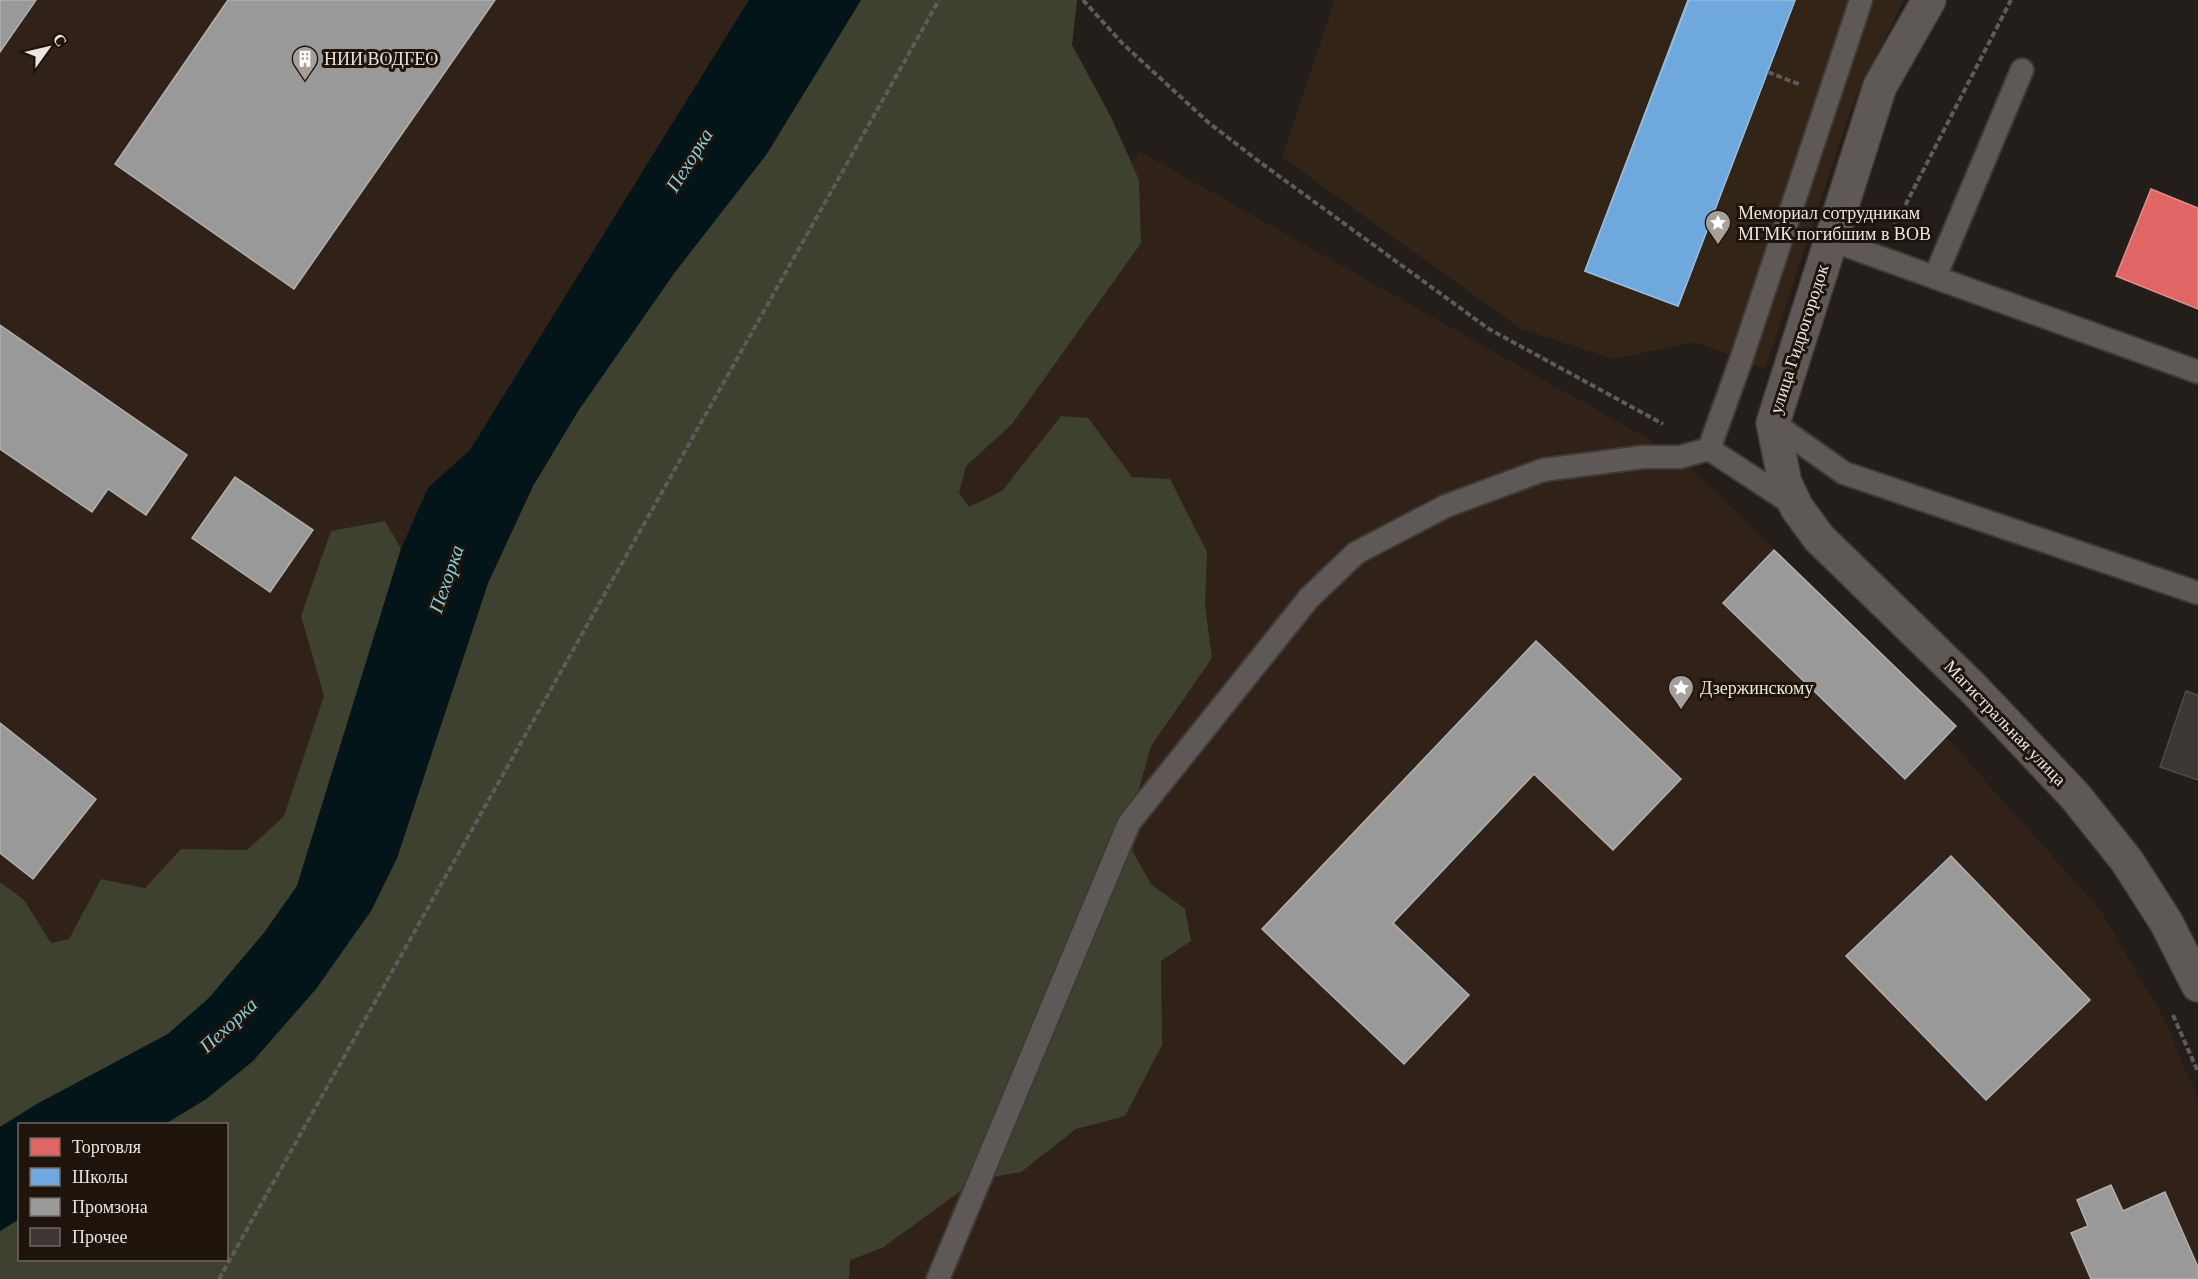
<svg xmlns="http://www.w3.org/2000/svg" width="2198" height="1279" viewBox="0 0 2198 1279" font-family="'Times New Roman',serif">
	<style>
		.industrial { fill: #312219 }
		.built { fill: #322417 }
		.green { fill: #3e412f }
		.water { fill: #031518 }
		.shops { fill: #e06666; stroke: #e48c8a; stroke-width: 1.5 }
		.schools { fill: #6fa8dc; stroke: #94badd; stroke-width: 1.5 }
		.industry { fill: #999; stroke: #b2b0ae; stroke-width: 1.5 }
		.building { fill: #3c3734; stroke: #4f4b47; stroke-width: 1.5 }
		.lines { fill: none; stroke-linecap: round; stroke-linejoin: round }
		.service-casing { stroke: #3e3a36; stroke-width: 26 }
		.minor-casing { stroke: #3e3a36; stroke-width: 36 }
		.path { stroke: #5f5b5a; stroke-width: 4; stroke-dasharray: 6 3; stroke-linecap: butt }
		.service { stroke: #5e5957; stroke-width: 22 }
		.minor { stroke: #5e5957; stroke-width: 33 }
		.labels { text-anchor: middle; dominant-baseline: central; stroke-width: 6; stroke-linejoin: round; paint-order: stroke }
		.poi-label { font-size: 18px; fill: #ece5df; stroke: #1e140c; text-anchor: start }
		.street-label { font-size: 18px; fill: #ece5df; stroke: #1e140c }
		.water-label { font-size: 20px; font-style: italic; fill: #85cedb; stroke: #1e140c }
	</style>
	<rect width="100%" height="100%" fill="#231e19"/>
	<g class="industrial">
		<path d="M 0,0 L 749,0 L 470,450 L 428,488 L 401,549 L 385,521 L 301,616 L 324,696 L 284,816 L 247,850 L 181,849 L 145,888 L 101,879 L 69,939 L 51,943 L 24,900 L 0,882 Z"/>
		<path d="M 1139,151 L 1680,457 L 1956,726 L 1946,737 L 2101,911 L 2163,1017 L 2198,1099 L 2198,1279 L 470,1279 L 552,1078 Z"/>
	</g>
	<path class="built" d="M 1335,0 L 1904,0 L 1852,106 L 1765,369 L 1695,342 L 1614,359 L 1521,329 L 1282,157 Z"/>
	<g class="green">
		<path d="M 861,0 L 1077,0 L 1072,45 L 1111,117 L 1139,180 L 1141,243 L 1012,424 L 966,466 L 959,493 L 969,507 L 1002,491 L 1061,416 L 1088,418 L 1132,477 L 1170,479 L 1207,552 L 1205,606 L 1212,658 L 1151,746 L 1125,838 L 1151,884 L 1185,909 L 1191,941 L 1161,961 L 1162,1045 L 1125,1116 L 1076,1129 L 1021,1172 L 976,1180 L 882,1248 L 850,1260 L 849,1279 L 0,1279 L 0,1231 L 19,1219 L 20,1260 L 226,1260 L 226,1124 L 165,1124 L 206,1099 L 253,1061 L 371,911 L 397,858 L 488,583 L 533,486 L 578,411 L 675,272 L 766,155 Z"/>
		<path d="M 385,521 L 401,549 L 297,886 L 264,933 L 209,998 L 168,1034 L 37,1104 L 0,1127 L 0,882 L 24,900 L 51,943 L 69,939 L 101,879 L 145,888 L 181,849 L 247,850 L 284,816 L 324,696 L 301,616 L 331,531 Z"/>
	</g>
	<path class="water" d="M 749,0 L 861,0 L 766,155 L 675,272 L 578,411 L 533,486 L 488,583 L 397,858 L 371,911 L 316,989 L 253,1061 L 206,1099 L 165,1124 L 20,1124 L 19,1219 L 0,1231 L 0,1127 L 37,1104 L 168,1034 L 209,998 L 264,933 L 297,886 L 401,549 L 428,488 L 470,450 Z"/>
	<path class="shops" d="M 2151,189 L 2198,208 L 2198,309 L 2116,276 Z"/>
	<g class="schools">
		<path d="M 1688,0 L 1795,0 L 1678,306 L 1585,271 Z"/>
		<path d="M 1689,0 L 1795,0 L 1678,306 L 1585,271 Z"/>
	</g>
	<g class="industry">
		<path d="M 0,0 L 36,0 L 0,52 Z"/>
		<path d="M 228,0 L 495,0 L 294,289 L 115,164 Z"/>
		<path d="M 0,325 L 187,455 L 146,515 L 108,489 L 92,512 L 0,449 Z"/>
		<path d="M 235,477 L 313,530 L 270,592 L 192,538 Z"/>
		<path d="M 1774,550 L 1956,726 L 1905,779 L 1723,603 Z"/>
		<path d="M 1536,641 L 1681,779 L 1613,850 L 1534,774 L 1393,923 L 1469,995 L 1404,1064 L 1262,929 Z"/>
		<path d="M 0,723 L 96,799 L 33,879 L 0,853 Z"/>
		<path d="M 1951,856 L 2090,1000 L 1986,1100 L 1846,956 Z"/>
		<path d="M 2111,1185 L 2123,1211 L 2165,1192 L 2198,1267 L 2198,1279 L 2091,1279 L 2071,1233 L 2088,1226 L 2077,1200 Z"/>
	</g>
	<path class="building" d="M 2186,691 L 2198,695 L 2198,780 L 2160,767 Z"/>
	<g class="lines">
		<defs>
			<g id="service">
				<path d="M 1831,240 L 2198,372"/>
				<path d="M 1935,277 L 2022,70"/>
				<path d="M 1773,423 L 1844,473 L 2198,593"/>
				<path d="M 1709,449 L 1741,360 L 1861,0"/>
				<path d="M 938,1279 L 1129,823 L 1309,598 L 1356,553 L 1446,506 L 1543,470 L 1643,457 L 1680,457 L 1709,449 L 1796,506"/>
			</g>
			<path id="minor" d="M 1929,0 L 1880,86 L 1773,423 L 1785,483 L 1797,508 L 1819,538 L 1974,689 L 2075,796 L 2127,861 L 2166,922 L 2198,985"/>
		</defs>
		<use href="#service" class="service-casing"/>
		<use href="#minor" class="minor-casing"/>
		<g class="path">
			<path d="M 1083,0 L 1122,43 L 1209,123 L 1261,163 L 1489,329 L 1663,424"/>
			<path d="M 1768,72 L 1801,85"/>
			<path d="M 1893,229 L 2011,0"/>
			<path d="M 2173,1015 L 2198,1072"/>
			<path d="M 219,1279 L 939,0"/>
		</g>
		<use href="#service" class="service"/>
		<use href="#minor" class="minor"/>
	</g>
	<defs>
		<symbol id="building-pin" viewBox="-11 -11 22 30"><path d="M0 17L-7.5 6A9.5 9.5 0 1 1 7.5 6Z" fill="#a69f9a" stroke="#1e140c"/><path d="M-4-6H4V6H1V3H-1V6H-4ZM-2.5-4.3h1.7v1.8h-1.7ZM.8-4.3h1.7v1.8H.8ZM-2.5-1h1.7V.8h-1.7ZM.8-1h1.7V.8H.8Z" fill="#fff"/></symbol>
		<symbol id="sight-pin" viewBox="-11 -11 22 30"><path d="M0 17L-7.5 6A9.5 9.5 0 1 1 7.5 6Z" fill="#a69f9a" stroke="#1e140c"/><path d="M0-6L1.8-2.2L6-1.7L2.9 1.2L3.7 5.4L0 3.3L-3.7 5.4L-2.9 1.2L-6-1.7L-1.8-2.2Z" fill="#fff"/></symbol>
	</defs>
	<g fill-rule="evenodd">
		<use href="#building-pin" x="290" y="44" width="30" height="40"/>
		<use href="#sight-pin" x="1703" y="208" width="30" height="40"/>
		<use href="#sight-pin" x="1666" y="673" width="30" height="40"/>
	</g>
	<g class="labels">
		<g class="poi-label">
			<text x="324" y="59">НИИ ВОДГЕО</text>
			<text x="1738" y="213">Мемориал сотрудникам<tspan x="1738" dy="21">МГМК погибшим в ВОВ</tspan></text>
			<text x="1700" y="688">Дзержинскому</text>
		</g>
		<g class="street-label">
			<text transform="translate(1799 339) rotate(-72)">улица Гидрогородок</text>
			<text transform="translate(2005 723) rotate(46)">Магистральная улица</text>
		</g>
		<g class="water-label">
			<text transform="translate(689 160) rotate(-58)">Пехорка</text>
			<text transform="translate(446 579) rotate(-71)">Пехорка</text>
			<text transform="translate(228 1025) rotate(-43)">Пехорка</text>
		</g>
	</g>
	<rect x="18" y="1123" width="210" height="138" fill="#1e140c" stroke="#706860" stroke-width="1.5"/>
	<rect x="30" y="1138" width="30" height="18" fill="#e06666" stroke="#706860" stroke-width="1.5"/>
	<text x="72" y="1153" font-size="18" fill="#ece5df">Торговля</text>
	<rect x="30" y="1168" width="30" height="18" fill="#6fa8dc" stroke="#706860" stroke-width="1.5"/>
	<text x="72" y="1183" font-size="18" fill="#ece5df">Школы</text>
	<rect x="30" y="1198" width="30" height="18" fill="#999999" stroke="#706860" stroke-width="1.5"/>
	<text x="72" y="1213" font-size="18" fill="#ece5df">Промзона</text>
	<rect x="30" y="1228" width="30" height="18" fill="#3c3734" stroke="#706860" stroke-width="1.5"/>
	<text x="72" y="1243" font-size="18" fill="#ece5df">Прочее</text>
	<g transform="translate(48 48) rotate(56)" stroke="#1e140c" stroke-width="4.5" paint-order="stroke">
	<path d="M0-4.5L10 22L0 15L-10 22Z" fill="#ece5df"/>
	<text y="-9" font-size="16" font-weight="bold" text-anchor="middle" fill="#ece5df">С</text>
	</g>
</svg>
